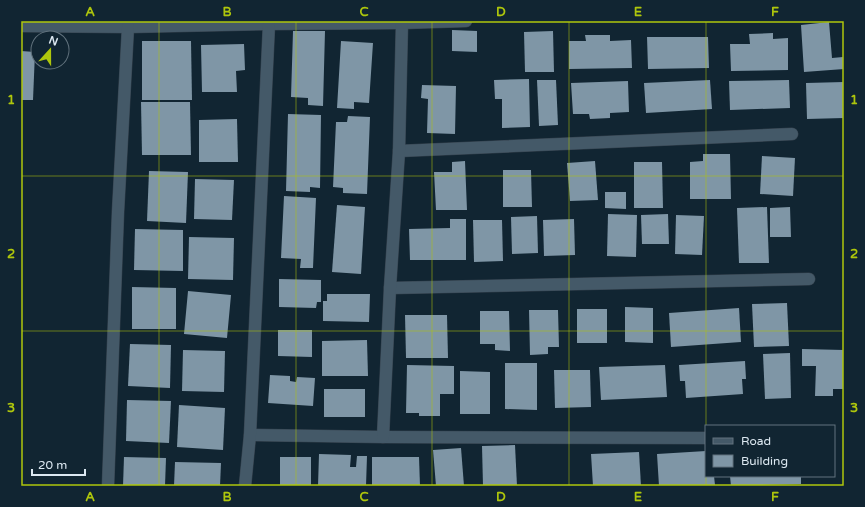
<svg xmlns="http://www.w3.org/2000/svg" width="865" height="507" viewBox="0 0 865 507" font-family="'Varela Round',sans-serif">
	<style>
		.building { fill: #7f96a6 }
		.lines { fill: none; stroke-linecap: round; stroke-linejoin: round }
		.minor-casing { stroke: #35424e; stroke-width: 13 }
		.minor { stroke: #445968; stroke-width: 12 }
		.grid { fill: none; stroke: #aec60c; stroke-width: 1; stroke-opacity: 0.55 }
		.neatline { fill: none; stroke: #aec60c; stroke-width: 1.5 }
		.grid-label { font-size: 13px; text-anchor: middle; font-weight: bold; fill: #aec60c }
	</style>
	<rect width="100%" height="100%" fill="#112532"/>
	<g class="building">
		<path d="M 829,22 L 832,58 L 843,57 L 844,69 L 804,72 L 801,25 Z"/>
		<path d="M 452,30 L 477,31 L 477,52 L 452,51 Z"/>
		<path d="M 293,31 L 325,31 L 323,106 L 308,105 L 308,98 L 291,97 Z"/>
		<path d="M 553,31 L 554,72 L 525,72 L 524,32 Z"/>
		<path d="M 773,33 L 773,39 L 788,38 L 788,70 L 731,71 L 730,44 L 750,44 L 749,34 Z"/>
		<path d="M 585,35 L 610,35 L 610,41 L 631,40 L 632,68 L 569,69 L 569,41 L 586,41 Z"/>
		<path d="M 647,37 L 708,37 L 709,68 L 648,69 Z"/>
		<path d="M 142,41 L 191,41 L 192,100 L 142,100 Z"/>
		<path d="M 341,41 L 373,43 L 369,103 L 354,102 L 354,109 L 337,108 Z"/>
		<path d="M 244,44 L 245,70 L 236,71 L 237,92 L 202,92 L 201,45 Z"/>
		<path d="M 21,51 L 35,52 L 33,100 L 21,100 Z"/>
		<path d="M 529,79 L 530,127 L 502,128 L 502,99 L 495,99 L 494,80 Z"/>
		<path d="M 537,80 L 556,80 L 558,125 L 539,126 Z"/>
		<path d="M 710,80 L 712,109 L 646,113 L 644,83 Z"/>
		<path d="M 789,80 L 790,108 L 730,110 L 729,81 Z"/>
		<path d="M 628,81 L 629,112 L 610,113 L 610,118 L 590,119 L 589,114 L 573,114 L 571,83 Z"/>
		<path d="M 844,82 L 844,118 L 807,119 L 806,83 Z"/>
		<path d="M 422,85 L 456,86 L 455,134 L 427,133 L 428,99 L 421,98 Z"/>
		<path d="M 141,102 L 190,102 L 191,155 L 142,155 Z"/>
		<path d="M 288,114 L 321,115 L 320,188 L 310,187 L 310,192 L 286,191 Z"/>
		<path d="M 348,116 L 370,117 L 367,194 L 343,193 L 343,188 L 333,187 L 336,122 L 347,122 Z"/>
		<path d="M 237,119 L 238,162 L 199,162 L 199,120 Z"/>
		<path d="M 703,154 L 730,154 L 731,199 L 690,199 L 690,162 L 703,161 Z"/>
		<path d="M 762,156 L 795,158 L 793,196 L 760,194 Z"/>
		<path d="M 465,161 L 467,210 L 436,210 L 434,172 L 452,172 L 452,162 Z"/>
		<path d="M 595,161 L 598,200 L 570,201 L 567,163 Z"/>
		<path d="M 634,162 L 662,162 L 663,208 L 634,208 Z"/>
		<path d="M 503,170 L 531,170 L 532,207 L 503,207 Z"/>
		<path d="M 149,171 L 188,172 L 186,223 L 147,221 Z"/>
		<path d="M 195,179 L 234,180 L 232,220 L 194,219 Z"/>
		<path d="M 605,192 L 626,192 L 626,209 L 605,208 Z"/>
		<path d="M 284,196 L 316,198 L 313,268 L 300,268 L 301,259 L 281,258 Z"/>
		<path d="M 337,205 L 365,207 L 361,274 L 332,272 Z"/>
		<path d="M 767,207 L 769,263 L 739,263 L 737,208 Z"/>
		<path d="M 790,207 L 791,237 L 770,237 L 770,208 Z"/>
		<path d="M 608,214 L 637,215 L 636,257 L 607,256 Z"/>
		<path d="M 668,214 L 669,244 L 642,244 L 641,215 Z"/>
		<path d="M 676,215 L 704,216 L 702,255 L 675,254 Z"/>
		<path d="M 537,216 L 538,253 L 512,254 L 511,217 Z"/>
		<path d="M 450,219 L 466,219 L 466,260 L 410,260 L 409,229 L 450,228 Z"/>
		<path d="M 574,219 L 575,255 L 544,256 L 543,220 Z"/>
		<path d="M 473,220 L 502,220 L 503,261 L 474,262 Z"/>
		<path d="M 135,229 L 183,230 L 183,271 L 134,270 Z"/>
		<path d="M 189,237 L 234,238 L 233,280 L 188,279 Z"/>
		<path d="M 279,279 L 321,280 L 321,302 L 317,302 L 316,308 L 279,307 Z"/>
		<path d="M 132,287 L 176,288 L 176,329 L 132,329 Z"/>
		<path d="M 188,291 L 231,295 L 227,338 L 184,334 Z"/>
		<path d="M 327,294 L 370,294 L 369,322 L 323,321 L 323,301 L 327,301 Z"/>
		<path d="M 787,303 L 789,346 L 754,347 L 752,304 Z"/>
		<path d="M 625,307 L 653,308 L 653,343 L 625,342 Z"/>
		<path d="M 739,308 L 741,342 L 671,347 L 669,313 Z"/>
		<rect x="577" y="309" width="30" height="34"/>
		<path d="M 529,310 L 558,310 L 559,347 L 548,347 L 548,354 L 530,355 Z"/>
		<path d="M 480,311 L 509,311 L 510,351 L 495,350 L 495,344 L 480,344 Z"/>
		<path d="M 405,315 L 447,315 L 448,358 L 406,358 Z"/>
		<path d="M 278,330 L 312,330 L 312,357 L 278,356 Z"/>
		<path d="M 367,340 L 368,376 L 322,376 L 322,341 Z"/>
		<path d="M 130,344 L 171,345 L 170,388 L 128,386 Z"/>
		<path d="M 802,349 L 844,350 L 844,389 L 833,389 L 833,396 L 815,396 L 816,366 L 802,366 Z"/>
		<path d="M 183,350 L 225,351 L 224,392 L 182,391 Z"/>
		<path d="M 790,353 L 791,398 L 765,399 L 763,354 Z"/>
		<path d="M 745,361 L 746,379 L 742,379 L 743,394 L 686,398 L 685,381 L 680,381 L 679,365 Z"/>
		<path d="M 505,363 L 537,363 L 537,410 L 505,409 Z"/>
		<path d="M 407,365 L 454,366 L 454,394 L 440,394 L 440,416 L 419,416 L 419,413 L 406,413 Z"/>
		<path d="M 665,365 L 667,397 L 601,400 L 599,367 Z"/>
		<path d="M 554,370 L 590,370 L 591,407 L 555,408 Z"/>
		<path d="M 460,371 L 490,372 L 490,414 L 460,414 Z"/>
		<path d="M 270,375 L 290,376 L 290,381 L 296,382 L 297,377 L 315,378 L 313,406 L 268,403 Z"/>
		<rect x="324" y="389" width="41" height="28"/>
		<path d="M 127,400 L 171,401 L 169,443 L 126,441 Z"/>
		<path d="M 179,405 L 225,408 L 223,450 L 177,447 Z"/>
		<path d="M 515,445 L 517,486 L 483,486 L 482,446 Z"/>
		<path d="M 461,448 L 464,486 L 436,486 L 433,450 Z"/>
		<path d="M 706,451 L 706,476 L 714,476 L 715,485 L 659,486 L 657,454 Z"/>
		<path d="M 639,452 L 641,486 L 593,486 L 591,454 Z"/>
		<path d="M 319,454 L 351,455 L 350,467 L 356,467 L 357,456 L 367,456 L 366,486 L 318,486 Z"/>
		<path d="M 124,457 L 166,458 L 165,486 L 123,486 Z"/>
		<rect x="280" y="457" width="31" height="29"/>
		<path d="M 372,457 L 419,457 L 420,486 L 372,486 Z"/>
		<path d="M 175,462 L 221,463 L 220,486 L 174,486 Z"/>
		<path d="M 730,476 L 801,476 L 801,484 L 731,486 Z"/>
	</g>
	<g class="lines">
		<defs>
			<g id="minor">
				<path d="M 21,26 L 128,27 L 269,24 L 402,23 L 466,21"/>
				<path d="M 399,151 L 792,134"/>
				<path d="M 390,288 L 809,279"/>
				<path d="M 250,435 L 383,437 L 706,438"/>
				<path d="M 383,437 L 390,288 L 399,151 L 402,23"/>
				<path d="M 108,486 L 118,212 L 128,27"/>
				<path d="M 245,486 L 250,435 L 269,24"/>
			</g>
		</defs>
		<use href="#minor" class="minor-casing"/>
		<use href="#minor" class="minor"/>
	</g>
	<path class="grid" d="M 159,21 L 159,486M 296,21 L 296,486M 432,21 L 432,486M 569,21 L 569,486M 706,21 L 706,426M 21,176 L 844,176M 21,331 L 844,331M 706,476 L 706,486"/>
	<rect width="865" height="507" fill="none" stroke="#112532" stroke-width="44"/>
	<rect x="705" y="425" width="130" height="52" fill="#112532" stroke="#62737e"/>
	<rect x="713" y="438" width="20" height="6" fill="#445968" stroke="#62737e"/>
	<text x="741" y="445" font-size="12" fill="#dce8f1">Road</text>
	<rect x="713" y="455" width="20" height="12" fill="#7f96a6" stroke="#62737e"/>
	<text x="741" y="465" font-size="12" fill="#dce8f1">Building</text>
	<g transform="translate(50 50) rotate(21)"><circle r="19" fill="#112532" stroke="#62737e"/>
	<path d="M0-3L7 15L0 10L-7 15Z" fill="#aec60c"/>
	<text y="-6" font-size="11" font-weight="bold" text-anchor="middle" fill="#dce8f1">N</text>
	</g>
	<path d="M32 469v6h53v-6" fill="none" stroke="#dce8f1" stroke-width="2"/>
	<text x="38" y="469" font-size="12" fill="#dce8f1" stroke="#112532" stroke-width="3" paint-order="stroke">20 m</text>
	<rect x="22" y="22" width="821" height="463" class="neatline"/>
	<g class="grid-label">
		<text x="90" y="16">A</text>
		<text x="227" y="16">B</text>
		<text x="364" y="16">C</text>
		<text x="501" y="16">D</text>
		<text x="638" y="16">E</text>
		<text x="775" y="16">F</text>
		<text x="11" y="104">1</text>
		<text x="854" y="104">1</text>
		<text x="11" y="258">2</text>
		<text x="854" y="258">2</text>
		<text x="11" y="412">3</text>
		<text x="854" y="412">3</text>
		<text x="90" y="501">A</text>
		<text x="227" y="501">B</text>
		<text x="364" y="501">C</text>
		<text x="501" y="501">D</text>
		<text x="638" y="501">E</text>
		<text x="775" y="501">F</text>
	</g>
</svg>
